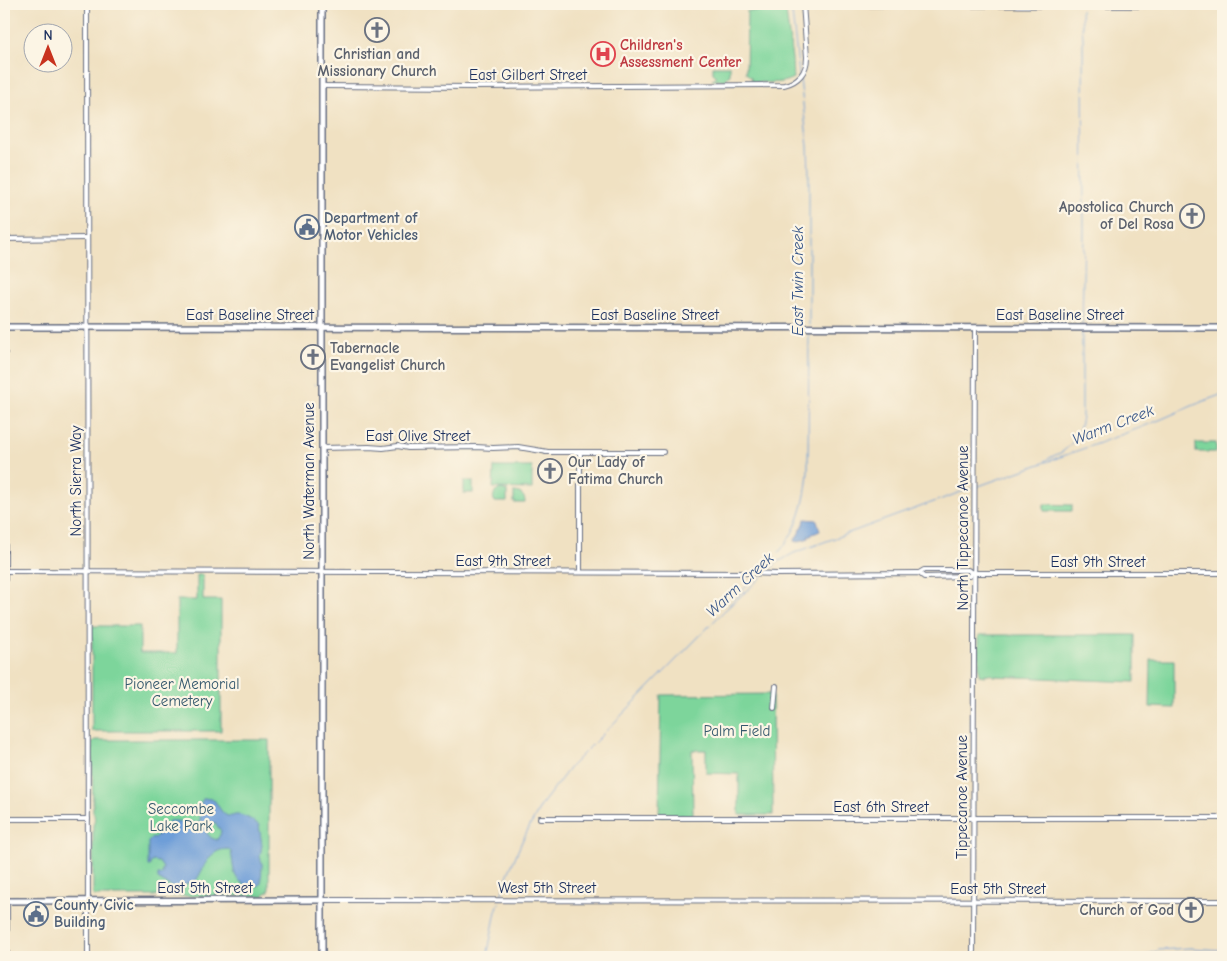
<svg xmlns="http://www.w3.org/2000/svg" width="1227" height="961" viewBox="0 0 1227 961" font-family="'Comic Neue',sans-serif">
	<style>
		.green { fill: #7dd59b; stroke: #4c827c }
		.water { fill: #6e9ed8; stroke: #44669b; fill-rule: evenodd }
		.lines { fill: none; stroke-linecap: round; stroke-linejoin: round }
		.stream { stroke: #6e9ed8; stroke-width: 1 }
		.minor-casing { stroke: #666d81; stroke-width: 6 }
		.major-casing { stroke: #666d81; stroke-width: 8 }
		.minor { stroke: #fff; stroke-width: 4 }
		.major { stroke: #fff; stroke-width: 5 }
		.labels { text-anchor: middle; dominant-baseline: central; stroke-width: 4.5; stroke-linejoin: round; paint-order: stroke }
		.health-label { font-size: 15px; font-weight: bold; fill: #be3a42; stroke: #fcf5e5; text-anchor: start }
		.worship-label { font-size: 15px; font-weight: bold; fill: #5b616d; stroke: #fcf5e5; text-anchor: end }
		.street-label { font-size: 15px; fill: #1b2f5e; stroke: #fcf5e5 }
		.service-label { font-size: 15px; font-weight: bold; fill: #4e5e75; stroke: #fcf5e5; text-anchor: start }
		.park-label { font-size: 15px; fill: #34586d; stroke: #fcf5e5 }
		.water-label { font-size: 16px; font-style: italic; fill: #385689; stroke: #fcf5e5 }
	</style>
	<rect width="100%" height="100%" fill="#fcf5e5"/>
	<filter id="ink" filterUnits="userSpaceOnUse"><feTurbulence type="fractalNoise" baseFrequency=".02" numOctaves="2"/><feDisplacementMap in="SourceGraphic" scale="10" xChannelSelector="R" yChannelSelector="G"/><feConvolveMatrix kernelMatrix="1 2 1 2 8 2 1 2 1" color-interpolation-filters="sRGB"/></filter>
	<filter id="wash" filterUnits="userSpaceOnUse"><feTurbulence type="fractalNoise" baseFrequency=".0096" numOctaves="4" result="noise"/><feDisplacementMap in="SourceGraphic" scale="20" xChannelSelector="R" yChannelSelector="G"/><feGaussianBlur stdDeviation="1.12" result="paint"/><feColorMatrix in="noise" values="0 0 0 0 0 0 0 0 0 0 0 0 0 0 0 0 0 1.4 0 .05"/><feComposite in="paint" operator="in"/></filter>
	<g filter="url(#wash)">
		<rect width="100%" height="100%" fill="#f0e1c2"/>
		<g class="green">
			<path d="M 747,11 L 786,11 L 792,59 L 793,78 C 781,85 765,82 752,82 L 751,77 L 746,73 Z"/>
			<path d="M 713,66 L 730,66 L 730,75 L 727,77 L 726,80 L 712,80 L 716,76 L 713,73 Z"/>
			<rect x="1196" y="443" width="20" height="9"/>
			<path d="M 494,467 L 532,467 L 532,489 L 493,488 Z"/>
			<rect x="464" y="481" width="9" height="12"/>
			<path d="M 502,489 L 507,491 L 507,502 L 495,502 C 491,496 495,490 502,489 Z"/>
			<path d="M 514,492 C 521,492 525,496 525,503 L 514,503 Z"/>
			<path d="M 1044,504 L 1072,505 L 1072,511 L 1044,511 Z"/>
			<path d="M 197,575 L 203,575 L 203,600 L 221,600 L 221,731 L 92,731 L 92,626 L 140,626 L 140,653 L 177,653 L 177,600 L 197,600 Z"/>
			<path d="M 979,635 L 1135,635 L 1135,682 L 993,676 L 993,675 L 985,674 L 985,676 L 979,675 Z"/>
			<path d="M 1151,660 L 1174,660 L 1174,708 L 1150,707 Z"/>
			<path d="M 772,694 L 773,815 L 739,815 L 739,774 L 706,773 L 706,750 L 692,750 L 693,815 L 659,816 L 661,695 Z"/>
			<path d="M 95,740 L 269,740 L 269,891 L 265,893 L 264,896 L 94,896 L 93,895 L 93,825 C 95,822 95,815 93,812 L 92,742 Z"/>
		</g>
		<g class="water">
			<path d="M 805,519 L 817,520 L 820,531 L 808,536 L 809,538 L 796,542 L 795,540 L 804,524 Z"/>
			<path d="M 204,798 L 211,799 L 215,801 C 218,806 223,815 228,816 C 232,817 233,815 236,815 C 243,814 254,821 259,825 L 262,845 L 260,856 L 262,864 L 261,883 L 260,885 L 253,887 C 231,881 235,872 231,852 L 229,849 C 207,849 206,867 195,882 L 192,885 L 189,883 L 186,884 L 183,889 L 175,889 L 158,879 L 158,875 L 161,875 L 162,874 L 162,870 L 163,868 L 159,862 L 153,861 L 150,863 L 150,866 L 148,866 L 148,842 L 152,838 L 154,839 L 158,835 L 158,834 L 163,829 L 169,821 L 175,821 L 199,823 L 200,821 L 201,802 ZM 212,822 L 215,823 L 221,831 L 220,835 L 217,840 L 211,838 L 206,832 L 207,824 Z"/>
		</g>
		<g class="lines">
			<g class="stream">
				<path d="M 791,4 L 799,75"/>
				<path d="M 1081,10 L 1083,39 L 1084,233 L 1082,326"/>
				<path d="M 800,79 L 808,146 L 809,175 L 809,325"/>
				<path d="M 314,384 L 315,385"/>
				<path d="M 1045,461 C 1050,457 1056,455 1062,452 C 1075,443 1081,430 1082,415 L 1082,330"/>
				<path d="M 976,487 C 1031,467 1087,448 1142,427 C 1169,417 1195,403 1223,394"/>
				<path d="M 779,552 C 799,529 806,500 808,471 L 809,329"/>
				<path d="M 760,572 L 775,556"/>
				<path d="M 767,572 L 778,562 L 794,553 L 972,488"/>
				<path d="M 729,605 L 757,575"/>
				<path d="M 500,899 L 508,874 L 523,839 L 542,804 L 571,766 L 612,725 L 724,611 L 764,575"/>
				<path d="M 487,957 L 496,911 L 499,903"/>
				<path d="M 1143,957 L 1159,950 L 1190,948 L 1223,950"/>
			</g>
		</g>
	</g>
	<g filter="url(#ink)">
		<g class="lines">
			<defs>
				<g id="minor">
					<path d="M 5,4 L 5,901 L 7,906 L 7,957"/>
					<path d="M 87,4 L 88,957"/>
					<path d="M 803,5 L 1223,6"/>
					<path d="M 322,86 L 474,87 L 784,85 C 798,82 807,72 807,57 L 803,4"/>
					<path d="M 4,239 L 87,238"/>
					<path d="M 322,448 L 369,447 L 383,448 L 398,446 L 408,448 L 476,447 L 493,448 L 518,447 L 548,452"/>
					<path d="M 546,452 L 663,452"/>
					<path d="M 580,453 L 580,572"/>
					<path d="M 4,571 L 752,573 L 777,574 L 919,573 L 924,577 L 969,576 L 972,573"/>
					<path d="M 919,573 L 924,570 L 968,570 L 972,573 L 1223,573"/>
					<path d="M 774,708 L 776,686"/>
					<path d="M 540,818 L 1223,818"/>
					<path d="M 5,819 L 88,819"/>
					<path d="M 322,900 L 1223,901"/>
					<path d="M 973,957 L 975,328"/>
				</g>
				<g id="major">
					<path d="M 4,327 L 1223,328"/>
					<path d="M 4,901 L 322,900"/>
					<path d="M 322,957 L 322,4"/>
				</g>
			</defs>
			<use href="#minor" class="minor-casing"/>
			<use href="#major" class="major-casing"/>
			<use href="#minor" class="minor"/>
			<use href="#major" class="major"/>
		</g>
	</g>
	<defs>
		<symbol id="church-ring" viewBox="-11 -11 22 22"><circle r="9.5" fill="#fcf5e5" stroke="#6b7280" stroke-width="1.5"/><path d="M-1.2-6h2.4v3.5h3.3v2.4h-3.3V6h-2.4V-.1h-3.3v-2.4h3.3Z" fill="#6b7280"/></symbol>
		<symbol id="hospital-ring" viewBox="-11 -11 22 22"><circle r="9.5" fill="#fcf5e5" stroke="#e0444e" stroke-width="1.5"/><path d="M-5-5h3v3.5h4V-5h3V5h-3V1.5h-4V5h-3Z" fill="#e0444e"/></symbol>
		<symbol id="civic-ring" viewBox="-11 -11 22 22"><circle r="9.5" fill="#fcf5e5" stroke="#5c6f8a" stroke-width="1.5"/><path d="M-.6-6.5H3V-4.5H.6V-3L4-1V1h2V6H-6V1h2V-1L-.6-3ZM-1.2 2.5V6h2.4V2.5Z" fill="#5c6f8a"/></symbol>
	</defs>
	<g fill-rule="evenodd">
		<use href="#church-ring" x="363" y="16" width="28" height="28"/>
		<use href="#hospital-ring" x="589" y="40" width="28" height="28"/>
		<use href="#church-ring" x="1178" y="202" width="28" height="28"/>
		<use href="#civic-ring" x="293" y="213" width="28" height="28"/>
		<use href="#church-ring" x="299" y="343" width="28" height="28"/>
		<use href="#church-ring" x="536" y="457" width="28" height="28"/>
		<use href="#church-ring" x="1177" y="896" width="28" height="28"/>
		<use href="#civic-ring" x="22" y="900" width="28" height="28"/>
	</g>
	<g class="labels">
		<g class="health-label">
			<text x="620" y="45">Children's<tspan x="620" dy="17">Assessment Center</tspan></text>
		</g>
		<g class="worship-label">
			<text x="377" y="54" text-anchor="middle">Christian and<tspan x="377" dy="17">Missionary Church</tspan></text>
			<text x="1174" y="207">Apostolica Church<tspan x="1174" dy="17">of Del Rosa</tspan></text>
			<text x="330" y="348" text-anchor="start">Tabernacle<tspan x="330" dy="17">Evangelist Church</tspan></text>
			<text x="568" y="462" text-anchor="start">Our Lady of<tspan x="568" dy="17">Fatima Church</tspan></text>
			<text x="1174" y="910">Church of God</text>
		</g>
		<g class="street-label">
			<text x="528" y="75">East Gilbert Street</text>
			<text x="250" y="315">East Baseline Street</text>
			<text x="655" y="315">East Baseline Street</text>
			<text x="1060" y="315">East Baseline Street</text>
			<text x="418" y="436">East Olive Street</text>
			<text transform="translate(76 481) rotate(-90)">North Sierra Way</text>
			<text transform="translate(309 481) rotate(-90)">North Waterman Avenue</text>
			<text transform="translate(963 528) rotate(-90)">North Tippecanoe Avenue</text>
			<text x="503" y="561">East 9th Street</text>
			<text x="1098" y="562">East 9th Street</text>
			<text transform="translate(962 797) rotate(-90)">Tippecanoe Avenue</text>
			<text x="881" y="807">East 6th Street</text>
			<text x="205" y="888">East 5th Street</text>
			<text x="547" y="888">West 5th Street</text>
			<text x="998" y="889">East 5th Street</text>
		</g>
		<g class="service-label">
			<text x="324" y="218">Department of<tspan x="324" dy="17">Motor Vehicles</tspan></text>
			<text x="54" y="905">County Civic<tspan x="54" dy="17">Building</tspan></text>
		</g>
		<g class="park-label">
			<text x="182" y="684">Pioneer Memorial<tspan x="182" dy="17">Cemetery</tspan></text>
			<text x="737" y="731">Palm Field</text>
			<text x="181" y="809">Seccombe<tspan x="181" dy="17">Lake Park</tspan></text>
		</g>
		<g class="water-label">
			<text transform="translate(798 281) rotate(-90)">East Twin Creek</text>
			<text transform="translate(1113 425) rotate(-21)">Warm Creek</text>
			<text transform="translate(740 585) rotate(-43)">Warm Creek</text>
		</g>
	</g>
	<rect width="1227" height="961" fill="none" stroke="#fcf5e5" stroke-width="20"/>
	<g transform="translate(48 48)"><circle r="24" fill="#fcf5e5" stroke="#a2a6af"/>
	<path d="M0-4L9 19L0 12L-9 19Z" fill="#c8321e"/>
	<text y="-8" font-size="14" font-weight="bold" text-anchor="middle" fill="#1b2f5e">N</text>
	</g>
</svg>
